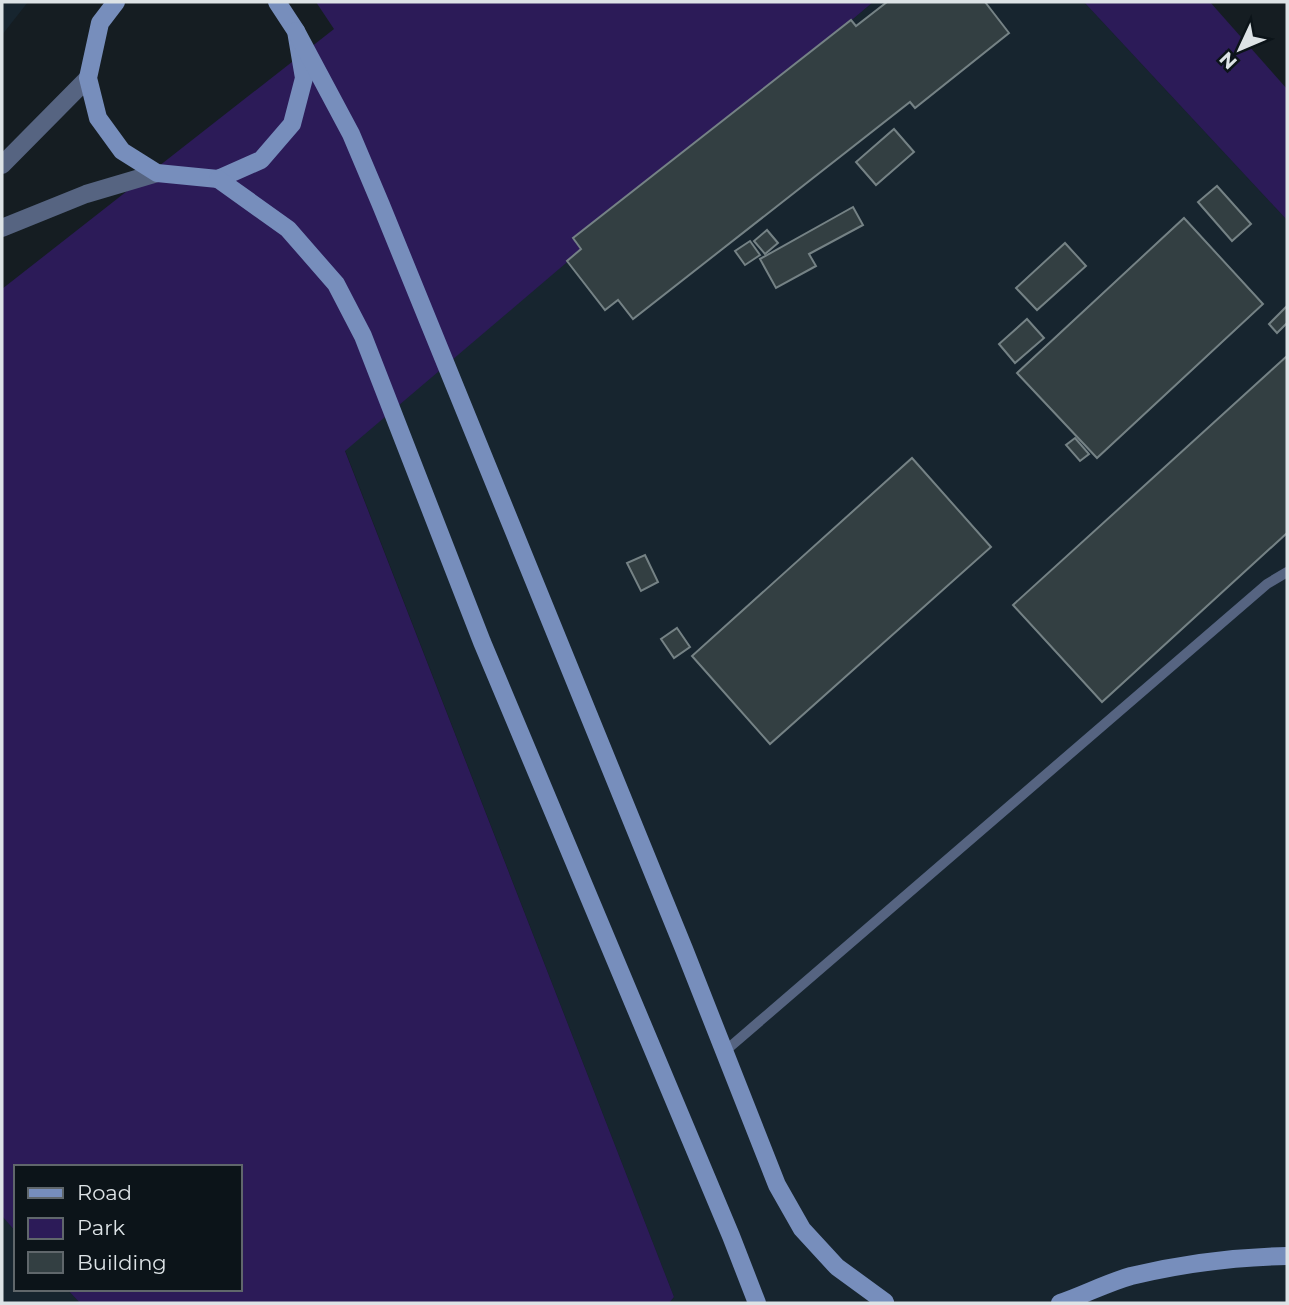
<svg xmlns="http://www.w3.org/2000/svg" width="1289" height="1305" viewBox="0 0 1289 1305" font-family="Montserrat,sans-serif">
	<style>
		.built { fill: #17252f }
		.green { fill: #2c1b58 }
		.building { fill: #333f42; stroke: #758285; stroke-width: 2 }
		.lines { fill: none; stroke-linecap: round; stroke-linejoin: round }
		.lane { stroke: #566481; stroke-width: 10 }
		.street { stroke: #566481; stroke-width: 18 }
		.secondary { stroke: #778ebc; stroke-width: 18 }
	</style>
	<rect width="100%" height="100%" fill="#151d22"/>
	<g class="built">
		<path d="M 2,2 L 28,2 L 2,35 Z"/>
		<path d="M 873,2 L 1084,2 L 1287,220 L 1287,1303 L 669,1303 L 674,1297 L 345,450 Z"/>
		<path d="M 2,1216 L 16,1232 L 16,1289 L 67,1289 L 80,1303 L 2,1303 Z"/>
	</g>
	<g class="green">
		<path d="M 316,2 L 873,2 L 345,451 L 674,1297 L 669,1303 L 80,1303 L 67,1289 L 240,1289 L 240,1167 L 16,1167 L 16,1232 L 2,1216 L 2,289 L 334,29 Z"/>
		<path d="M 1084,2 L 1210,2 L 1287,89 L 1287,220 Z"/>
	</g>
	<g class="building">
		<path d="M 887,2 L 985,2 L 1009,33 L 915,108 L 910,102 L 633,319 L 618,300 L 605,310 L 567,261 L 581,249 L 573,238 L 851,20 L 856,26 Z"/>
		<path d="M 894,129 L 914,152 L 876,185 L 856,162 Z"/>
		<path d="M 1217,186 L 1251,224 L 1232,241 L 1198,202 Z"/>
		<path d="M 853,207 L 863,225 L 809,254 L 816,266 L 776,288 L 760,259 Z"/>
		<path d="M 1184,218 L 1263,304 L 1097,458 L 1017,373 Z"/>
		<path d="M 767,230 L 778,243 L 765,254 L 754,241 Z"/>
		<path d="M 750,241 L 760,255 L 745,265 L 735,251 Z"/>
		<path d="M 1065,243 L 1086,266 L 1037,310 L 1016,288 Z"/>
		<path d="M 1287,306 L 1287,323 L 1277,333 L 1269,324 Z"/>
		<path d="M 1027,319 L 1044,338 L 1015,363 L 999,344 Z"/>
		<path d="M 1287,356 L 1287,533 L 1102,702 L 1013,605 Z"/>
		<path d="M 1075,438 L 1089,454 L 1080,461 L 1066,445 Z"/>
		<path d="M 912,458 L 991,547 L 770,744 L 692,656 Z"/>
		<path d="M 645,555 L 658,582 L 641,591 L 627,563 Z"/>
		<path d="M 677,628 L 690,647 L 674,658 L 661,639 Z"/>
	</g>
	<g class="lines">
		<path class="lane" d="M 724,1052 L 1267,584 L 1287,572"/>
		<g class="street">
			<path d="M 2,165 L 88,78"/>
			<path d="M 2,228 L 86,194 L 157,173"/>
		</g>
		<g class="secondary">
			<path d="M 116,2 L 100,23 L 88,78 L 98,118 L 122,151 L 157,173 L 218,179 L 261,160 L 292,124 L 304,78 L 296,31 L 277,2"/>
			<path d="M 296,31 L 351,134 L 381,205 L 684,949 L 777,1185 L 802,1229 L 837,1267 L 885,1302"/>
			<path d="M 218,179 L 288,229 L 336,284 L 363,336 L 482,642 L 731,1236 L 757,1303"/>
			<path d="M 1060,1303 C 1084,1295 1106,1283 1131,1276 C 1181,1264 1236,1257 1287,1256"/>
		</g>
	</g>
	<rect width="1289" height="1305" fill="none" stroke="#dde3e6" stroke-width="7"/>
	<rect x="14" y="1165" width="228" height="126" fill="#0c1419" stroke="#60676b" stroke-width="2"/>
	<rect x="28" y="1188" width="35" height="10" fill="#778ebc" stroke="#60676b" stroke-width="2"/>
	<text x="77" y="1200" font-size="21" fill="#dde3e6">Road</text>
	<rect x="28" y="1218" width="35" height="21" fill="#2c1b58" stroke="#60676b" stroke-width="2"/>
	<text x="77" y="1235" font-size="21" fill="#dde3e6">Park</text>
	<rect x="28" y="1252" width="35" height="21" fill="#333f42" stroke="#60676b" stroke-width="2"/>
	<text x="77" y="1270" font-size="21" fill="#dde3e6">Building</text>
	<g transform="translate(1240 49) rotate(226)" stroke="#0c1419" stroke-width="5" paint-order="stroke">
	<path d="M0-5L12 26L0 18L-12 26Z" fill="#dde3e6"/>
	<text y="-10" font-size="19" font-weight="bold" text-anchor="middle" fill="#dde3e6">N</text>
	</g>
</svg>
